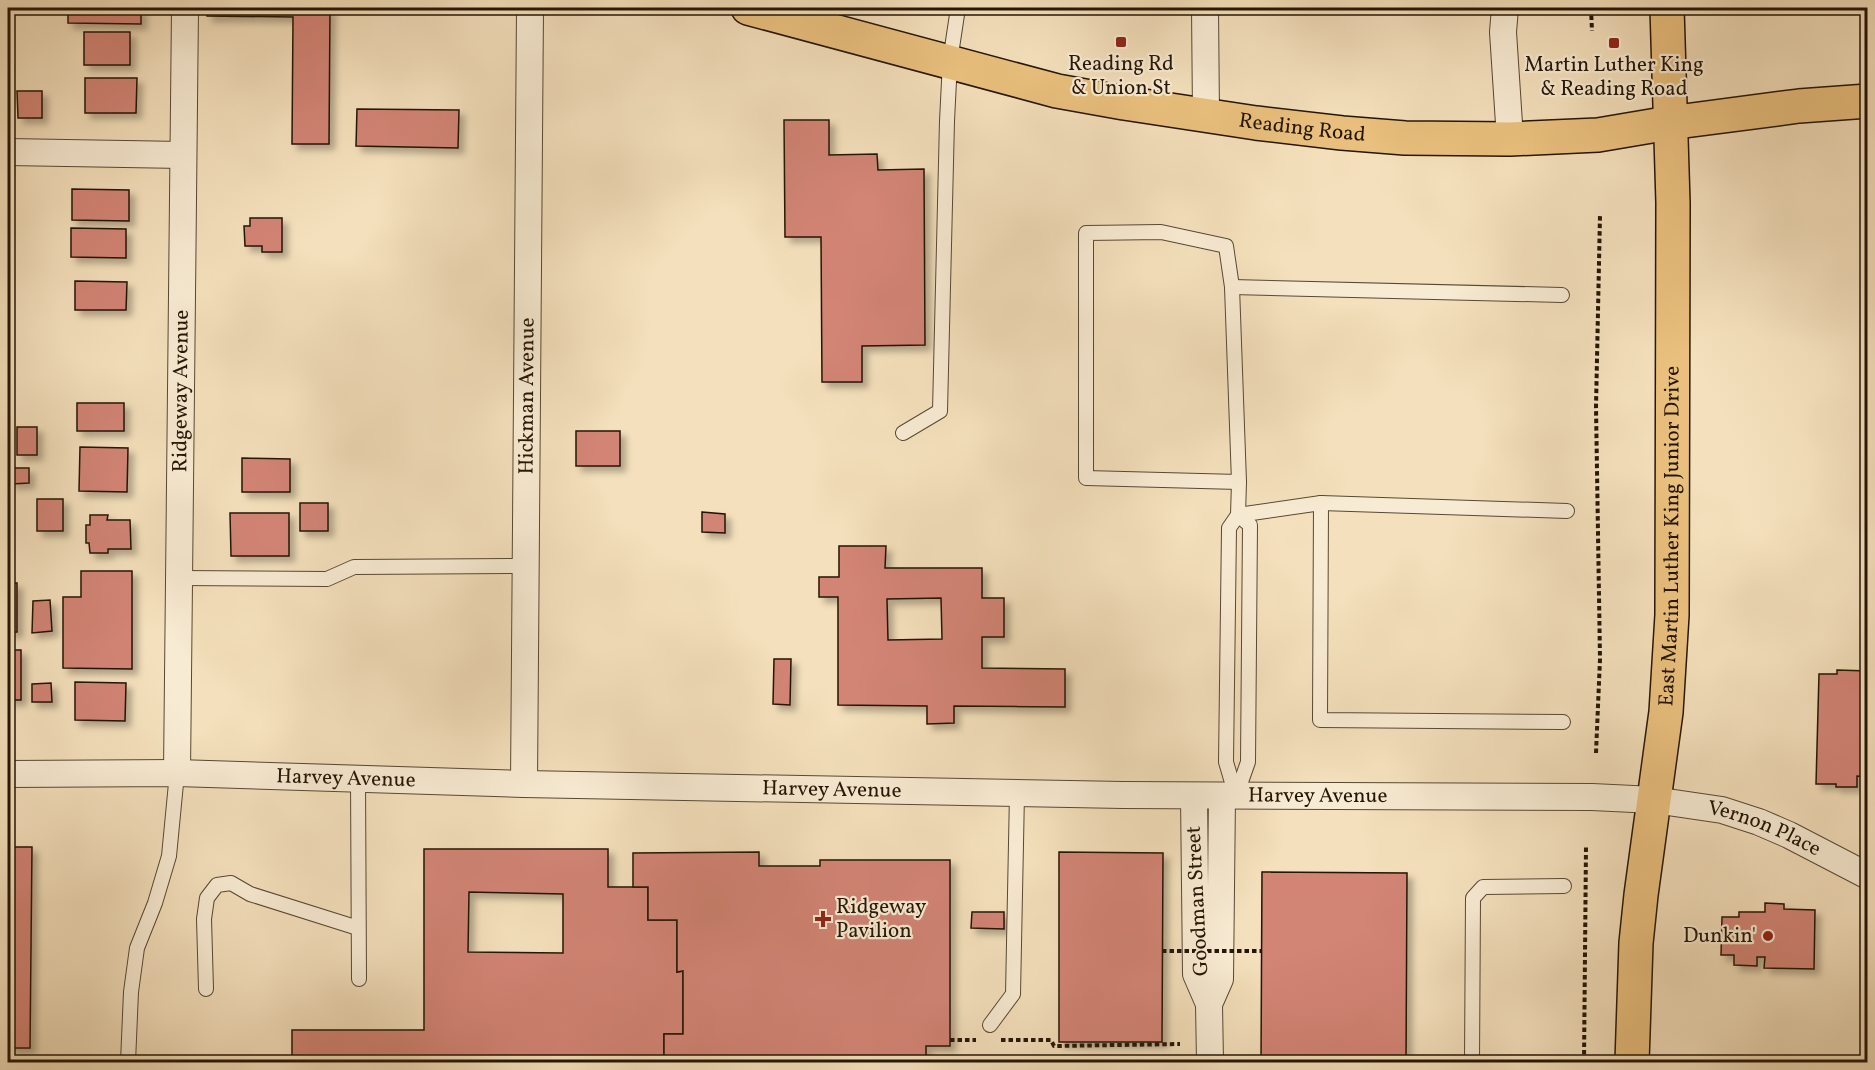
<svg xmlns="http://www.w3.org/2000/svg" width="1875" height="1070" viewBox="0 0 1875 1070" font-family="Vollkorn,serif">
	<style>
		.building { fill: #d28475; stroke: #241506; stroke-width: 1.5; fill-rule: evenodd; filter: url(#shadow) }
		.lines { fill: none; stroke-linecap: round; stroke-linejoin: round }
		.service-casing { stroke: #584834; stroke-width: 16 }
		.minor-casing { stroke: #584834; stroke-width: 28 }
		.primary-casing { stroke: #241506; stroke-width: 36 }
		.path { stroke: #241506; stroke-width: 4; stroke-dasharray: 4.5 3; stroke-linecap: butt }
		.service { stroke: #f8ebd3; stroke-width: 14 }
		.minor { stroke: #f8ebd3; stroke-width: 26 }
		.primary { stroke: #eac07e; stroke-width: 33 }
		.path-bridge { stroke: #241506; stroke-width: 4; stroke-dasharray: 4.5 3; stroke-linecap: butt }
		.poi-dot { fill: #8f2418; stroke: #f8ebd3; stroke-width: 2 }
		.labels { text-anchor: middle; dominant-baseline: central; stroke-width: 4.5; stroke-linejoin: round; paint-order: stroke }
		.poi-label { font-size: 21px; fill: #241506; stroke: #f8ebd3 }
		.street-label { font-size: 21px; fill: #241506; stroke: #f8ebd3 }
	</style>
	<defs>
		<filter id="shadow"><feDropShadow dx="5.5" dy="5.5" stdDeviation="3" flood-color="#0004"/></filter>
	</defs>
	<rect width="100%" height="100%" fill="#f4e0bc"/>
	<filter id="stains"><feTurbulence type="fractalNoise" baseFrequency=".00333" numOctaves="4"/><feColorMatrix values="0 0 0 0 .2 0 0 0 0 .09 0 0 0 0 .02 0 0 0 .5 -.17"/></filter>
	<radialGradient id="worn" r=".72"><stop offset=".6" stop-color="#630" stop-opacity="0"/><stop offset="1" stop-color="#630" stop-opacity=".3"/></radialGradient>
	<g class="building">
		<path d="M 68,8 L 141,8 L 141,24 L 68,23 Z"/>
		<path d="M 207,8 L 330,8 L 329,144 L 292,144 L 293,17 L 207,16 Z"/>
		<rect x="84" y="32" width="46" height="33"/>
		<path d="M 85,78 L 137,78 L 136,113 L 85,113 Z"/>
		<path d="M 17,91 L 42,91 L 42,118 L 18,118 Z"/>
		<path d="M 357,109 L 459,110 L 458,148 L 356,146 Z"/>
		<path d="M 784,120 L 829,120 L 829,155 L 877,154 L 878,170 L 924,169 L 925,345 L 862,346 L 862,382 L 822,382 L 821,237 L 785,237 Z"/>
		<path d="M 72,189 L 129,190 L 129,221 L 72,220 Z"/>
		<path d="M 250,218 L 282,218 L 282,252 L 262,252 L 262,246 L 245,246 L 244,226 L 250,226 Z"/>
		<path d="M 71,228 L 126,229 L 126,258 L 71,257 Z"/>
		<path d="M 75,281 L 127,282 L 126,310 L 75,310 Z"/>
		<rect x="77" y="403" width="47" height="28"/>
		<rect x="17" y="427" width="20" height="28"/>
		<rect x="576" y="431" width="44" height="35"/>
		<path d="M 80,447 L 128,448 L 127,492 L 79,491 Z"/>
		<path d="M 242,458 L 290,459 L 290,492 L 242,492 Z"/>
		<path d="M 8,468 L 29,468 L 29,483 L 11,484 Z"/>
		<rect x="37" y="499" width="26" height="32"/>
		<rect x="300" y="503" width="28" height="28"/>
		<path d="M 702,512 L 725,514 L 725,533 L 702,532 Z"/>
		<path d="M 230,513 L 289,513 L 289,556 L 231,556 Z"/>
		<path d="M 90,515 L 108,515 L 107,520 L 130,520 L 131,549 L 108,549 L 108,553 L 90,553 L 89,543 L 86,543 L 86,525 L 90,525 Z"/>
		<path d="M 839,546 L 886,546 L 885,568 L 982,568 L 982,598 L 1004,598 L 1004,637 L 982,637 L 982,668 L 1065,669 L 1065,707 L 954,706 L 954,723 L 927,724 L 927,706 L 838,705 L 838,597 L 819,597 L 819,577 L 839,577 ZM 941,598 L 942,639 L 888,640 L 887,599 Z"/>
		<path d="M 81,571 L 132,571 L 132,669 L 63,668 L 63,597 L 81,597 Z"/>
		<rect x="8" y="583" width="9" height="49"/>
		<path d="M 50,600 L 52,631 L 32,633 L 33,601 Z"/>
		<rect x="8" y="650" width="13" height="50"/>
		<path d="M 774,659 L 791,659 L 790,705 L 773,704 Z"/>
		<path d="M 1837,670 L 1868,671 L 1868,777 L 1857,776 L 1857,787 L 1836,787 L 1836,784 L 1816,784 L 1819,674 L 1837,674 Z"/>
		<path d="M 75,682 L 126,683 L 125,721 L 75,720 Z"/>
		<path d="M 51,683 L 52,702 L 32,702 L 32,684 Z"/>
		<path d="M 8,847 L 32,847 L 30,1048 L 8,1048 Z"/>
		<path d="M 424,849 L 608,849 L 608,887 L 648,887 L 648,920 L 677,920 L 677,972 L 683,971 L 683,1034 L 664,1034 L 664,1062 L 292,1062 L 292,1030 L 424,1030 ZM 469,892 L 563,894 L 563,953 L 468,952 Z"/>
		<path d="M 759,852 L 759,866 L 820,866 L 820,860 L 950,860 L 950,1046 L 926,1046 L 926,1062 L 664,1062 L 664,1034 L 683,1034 L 683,971 L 677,972 L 677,920 L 648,920 L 648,887 L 633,887 L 633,853 Z"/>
		<path d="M 1059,852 L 1163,853 L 1162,1042 L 1059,1042 Z"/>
		<path d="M 1262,872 L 1407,873 L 1406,1062 L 1261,1062 Z"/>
		<path d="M 1765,903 L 1784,904 L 1784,909 L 1815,910 L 1814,969 L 1764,968 L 1765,957 L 1757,957 L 1757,966 L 1734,965 L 1734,955 L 1721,955 L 1722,917 L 1739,917 L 1739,912 L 1765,912 Z"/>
		<path d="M 972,912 L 1004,912 L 1004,929 L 971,928 Z"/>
	</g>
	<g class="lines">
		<defs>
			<g id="service">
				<path d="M 1161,232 L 1226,246 L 1232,287 L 1239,482 L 1086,478 L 1086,233 Z"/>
				<path d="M 1232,287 L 1562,295"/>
				<path d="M 903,433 L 940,411 L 947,121 L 950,61 L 958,8"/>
				<path d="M 1321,503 L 1320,720 L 1563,722"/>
				<path d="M 1238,515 L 1321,503 L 1567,511"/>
				<path d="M 179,578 L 327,579 L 354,567 L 525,566"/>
				<path d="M 358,779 L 359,979"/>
				<path d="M 1236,796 L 1226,762 L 1229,528 L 1238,515 L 1239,482"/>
				<path d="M 1236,796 L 1248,762 L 1250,525 L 1238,515"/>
				<path d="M 206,989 L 204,919 L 207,898 L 217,885 L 231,883 L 250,894 L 358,928"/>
				<path d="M 990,1025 L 1013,994 L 1017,793"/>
				<path d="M 128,1062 L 131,992 L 137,948 L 155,903 L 169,856 L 177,773"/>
				<path d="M 1472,1062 L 1473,898 L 1483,887 L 1564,886"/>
			</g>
			<g id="minor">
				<path d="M 1205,8 L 1206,115"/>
				<path d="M 1505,8 L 1503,32 L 1510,139"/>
				<path d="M 8,152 L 183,155"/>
				<path id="s1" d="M 177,773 L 185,8"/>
				<path id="s2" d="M 8,774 L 177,773 L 524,784 L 1123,795 L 1592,797 L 1654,800 L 1722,810 L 1759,822 L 1789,835 L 1868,876"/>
				<path id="s3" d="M 524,784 L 530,8"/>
				<path d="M 1194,796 L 1196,974 L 1209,1004"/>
				<path d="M 1210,1062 L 1209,1004 L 1220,979 L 1222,796"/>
			</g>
			<g id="primary">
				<path id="s4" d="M 748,8 L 1057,91 L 1124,103 L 1256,123 L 1342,133 L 1405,138 L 1510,139 L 1598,135 L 1669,123 L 1799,106 L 1868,101"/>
				<path id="s5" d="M 1632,1062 L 1636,943 L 1641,895 L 1666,712 L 1672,615 L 1673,203 L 1667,8"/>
			</g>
		</defs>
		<use href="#service" class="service-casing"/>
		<use href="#minor" class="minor-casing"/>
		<use href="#primary" class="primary-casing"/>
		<g class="path">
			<path d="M 1591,8 L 1592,31"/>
			<path d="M 1596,753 L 1600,659 L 1596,407 L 1600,215"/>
			<path d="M 950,1040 L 976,1040"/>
			<path d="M 1001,1040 L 1051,1040 L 1054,1046 L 1180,1044"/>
			<path d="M 1584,1062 L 1586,846"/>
		</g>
		<use href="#service" class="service"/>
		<use href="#minor" class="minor"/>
		<use href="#primary" class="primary"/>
		<path class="path-bridge" d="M 1162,951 L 1261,951"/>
	</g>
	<g class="poi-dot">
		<rect x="1115" y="36" width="12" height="12" rx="3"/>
		<rect x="1608" y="37" width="12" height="12" rx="3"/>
		<path d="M820 910h6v6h6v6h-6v6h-6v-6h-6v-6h6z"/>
		<circle cx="1768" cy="936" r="6"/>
	</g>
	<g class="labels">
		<g class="poi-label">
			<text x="1121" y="64">Reading Rd<tspan x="1121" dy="24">&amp; Union St</tspan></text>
			<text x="1614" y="65">Martin Luther King<tspan x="1614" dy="24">&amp; Reading Road</tspan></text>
			<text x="836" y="907" text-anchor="start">Ridgeway<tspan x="836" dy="24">Pavilion</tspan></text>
			<text x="1756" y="936" text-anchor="end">Dunkin'</text>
		</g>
		<g class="street-label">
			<text stroke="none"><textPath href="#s4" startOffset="568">Reading Road</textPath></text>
			<text stroke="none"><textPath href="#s1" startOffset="382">Ridgeway Avenue</textPath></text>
			<text stroke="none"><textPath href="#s3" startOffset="388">Hickman Avenue</textPath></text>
			<text stroke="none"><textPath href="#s5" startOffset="528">East Martin Luther King Junior Drive</textPath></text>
			<text stroke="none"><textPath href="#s2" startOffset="338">Harvey Avenue</textPath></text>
			<text stroke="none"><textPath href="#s2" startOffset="824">Harvey Avenue</textPath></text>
			<text stroke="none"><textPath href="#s2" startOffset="1310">Harvey Avenue</textPath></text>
			<text stroke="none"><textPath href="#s2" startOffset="1761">Vernon Place</textPath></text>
			<text transform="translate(1198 901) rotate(-93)">Goodman Street</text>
		</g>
	</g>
	<rect width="1875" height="1070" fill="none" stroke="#f4e0bc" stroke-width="30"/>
	<rect x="9" y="9" width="1857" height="1052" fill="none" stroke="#241506" stroke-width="3"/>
	<rect x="15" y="15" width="1845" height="1040" fill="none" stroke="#241506" stroke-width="1.5"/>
	<rect width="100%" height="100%" filter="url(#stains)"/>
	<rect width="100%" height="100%" fill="url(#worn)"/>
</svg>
